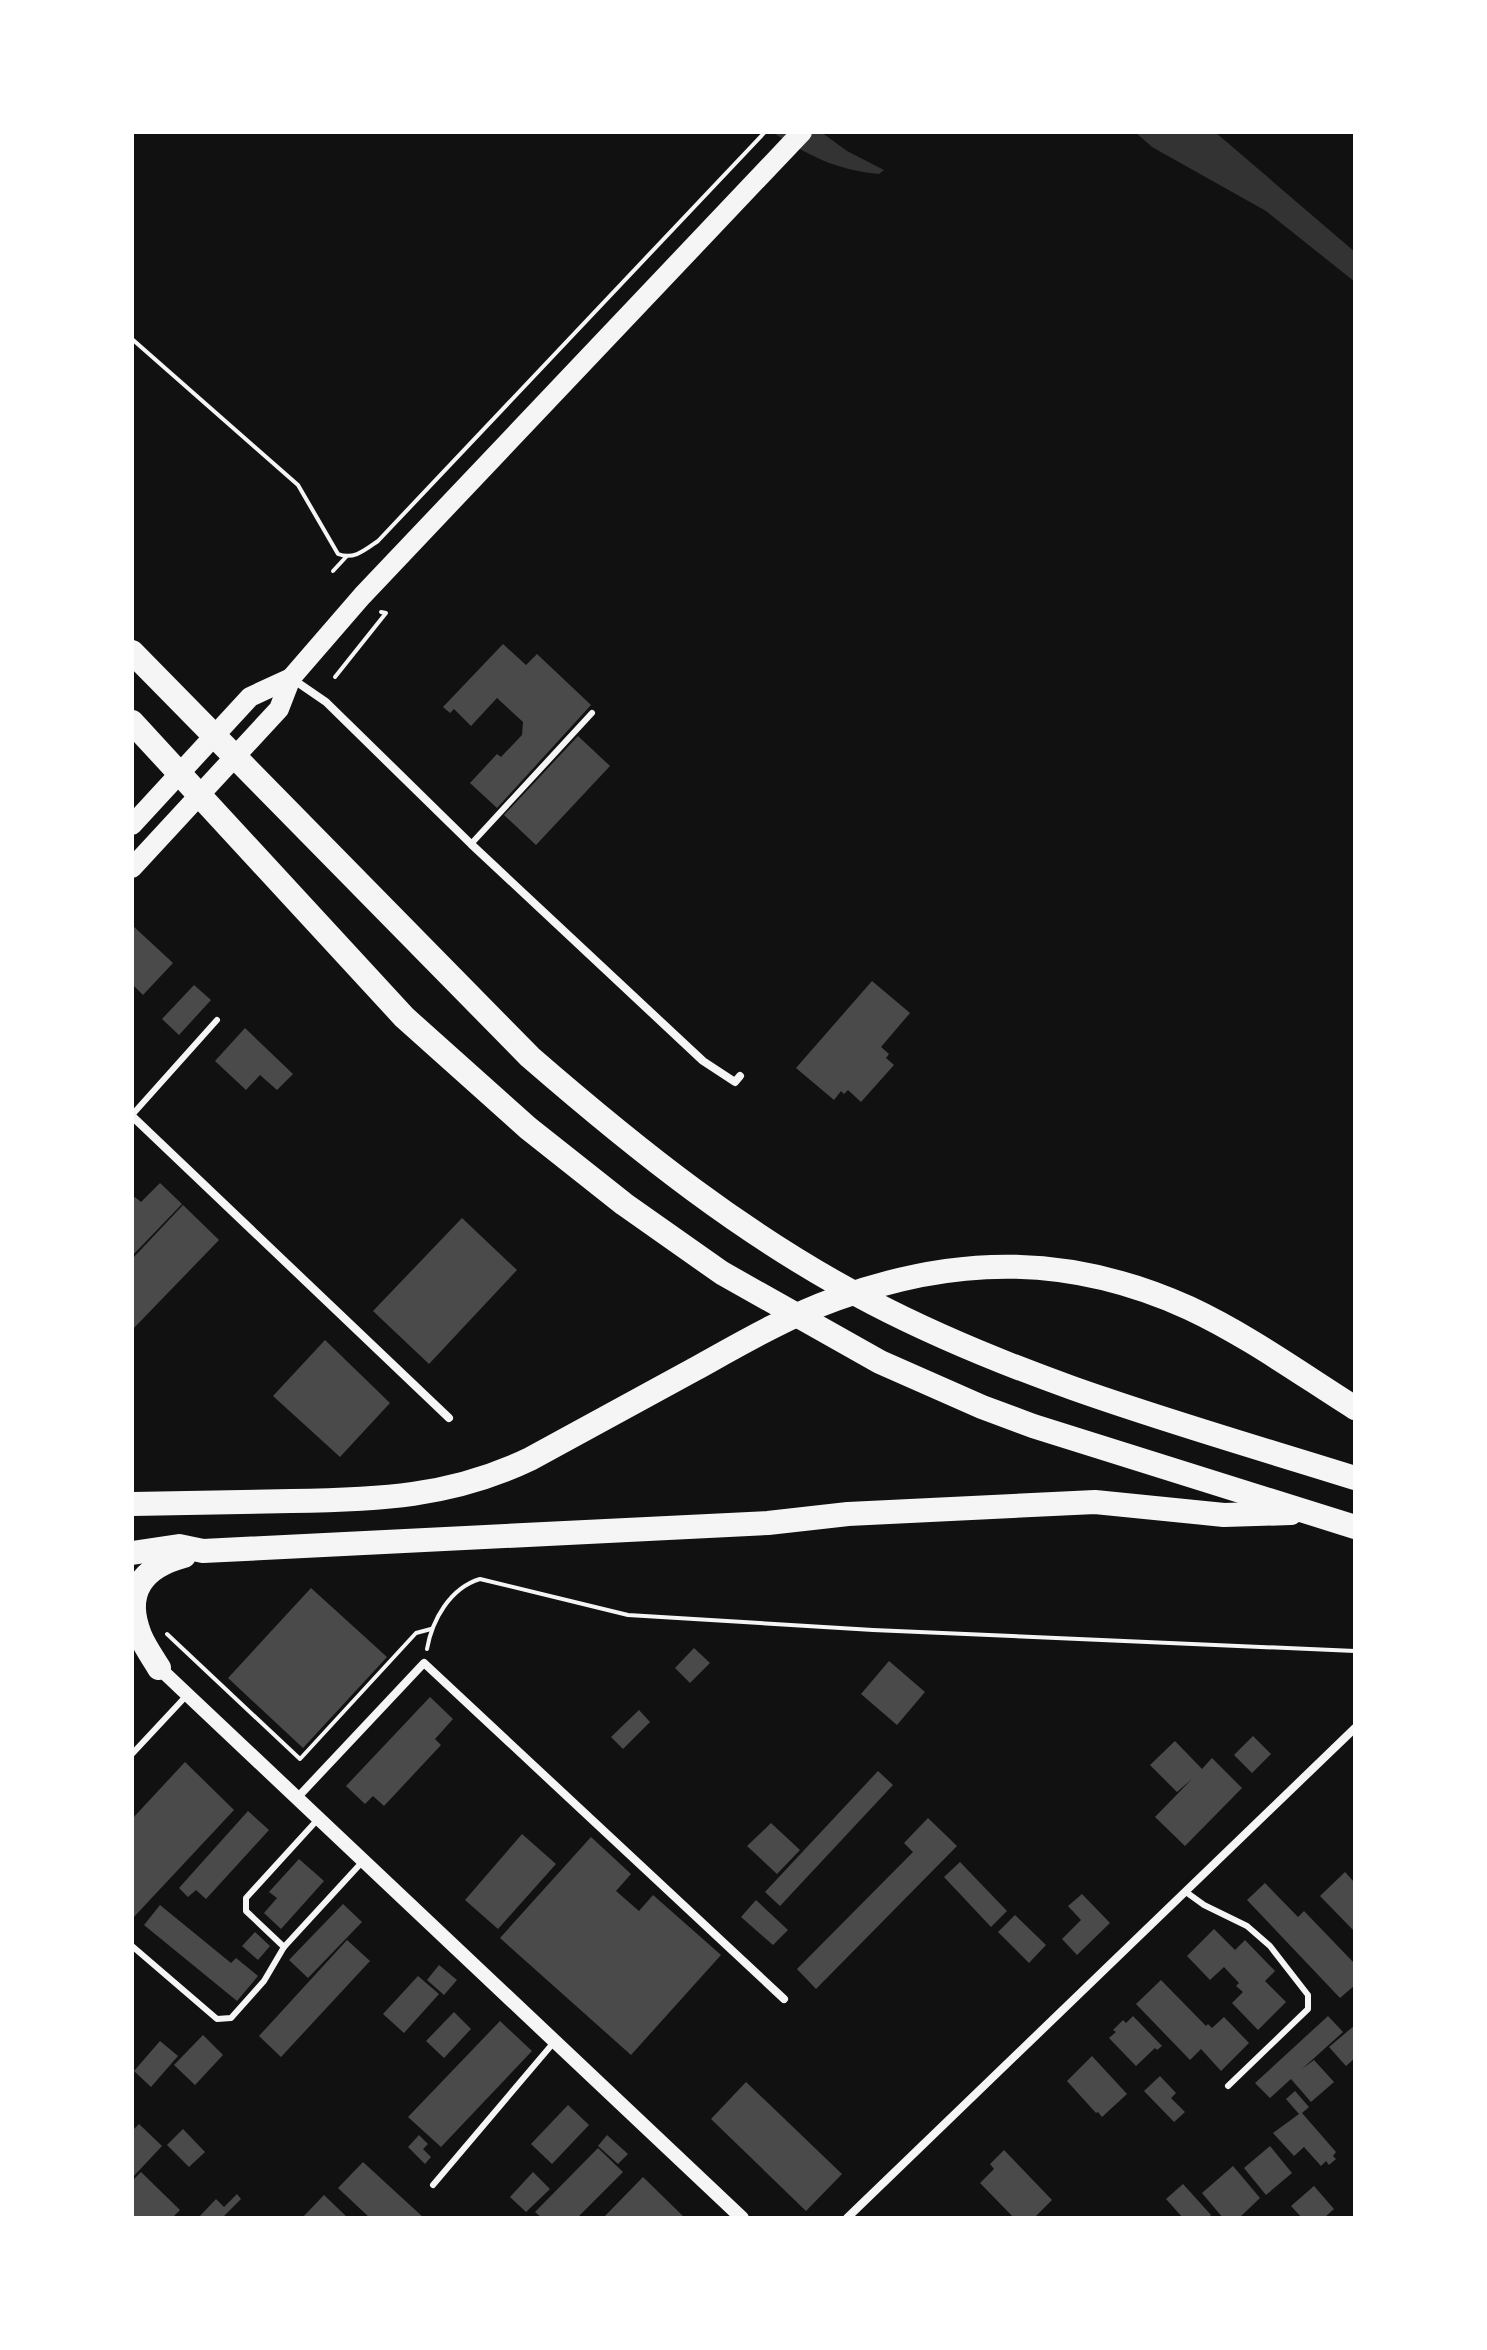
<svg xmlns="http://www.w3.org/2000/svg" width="1487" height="2350" viewBox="0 0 1487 2350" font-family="'Varela Round',sans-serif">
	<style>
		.water { fill: #333 }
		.building { fill: #4a4a4a }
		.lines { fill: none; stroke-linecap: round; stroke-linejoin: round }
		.path { stroke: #f5f5f5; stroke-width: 4 }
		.service { stroke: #f5f5f5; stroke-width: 6 }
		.minor { stroke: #f5f5f5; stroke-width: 8 }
		.tertiary { stroke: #f5f5f5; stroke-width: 14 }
		.primary { stroke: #f5f5f5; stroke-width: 20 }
		.motorway { stroke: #f5f5f5; stroke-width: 24 }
	</style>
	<rect width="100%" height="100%" fill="#111"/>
	<g class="water">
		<path d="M 772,132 L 821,132 L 847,151 L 884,170 L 879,174 C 835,170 808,155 772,132 Z"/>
		<path d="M 1135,132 L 1215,132 L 1355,252 L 1355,282 L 1266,211 L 1152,147 Z"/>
	</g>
	<g class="building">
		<path d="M 503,644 L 526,665 L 537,654 L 591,705 L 497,808 L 470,783 L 497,754 L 501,757 L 522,735 L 523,722 L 497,698 L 471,726 L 454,709 L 450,713 L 443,707 Z"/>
		<path d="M 578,736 L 610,766 L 536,845 L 504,815 Z"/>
		<path d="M 132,925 L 173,963 L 143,995 L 132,984 Z"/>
		<path d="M 872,981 L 910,1013 L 881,1047 L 889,1054 L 886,1058 L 894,1065 L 861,1102 L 848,1090 L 844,1094 L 841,1091 L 834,1100 L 796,1068 Z"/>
		<path d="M 194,985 L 211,1000 L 179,1035 L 162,1019 Z"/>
		<path d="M 245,1028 L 293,1074 L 277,1090 L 260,1075 L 246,1090 L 215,1061 Z"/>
		<path d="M 160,1183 L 182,1204 L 132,1256 L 132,1200 L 135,1197 L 141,1202 Z"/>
		<path d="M 183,1205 L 219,1240 L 132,1330 L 132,1259 Z"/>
		<path d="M 462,1218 L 517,1270 L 429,1364 L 373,1311 Z"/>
		<path d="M 325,1340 L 390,1403 L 340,1457 L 273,1396 Z"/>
		<path d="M 311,1588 L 387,1657 L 303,1748 L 228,1678 Z"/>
		<path d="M 694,1648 L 710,1663 L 690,1683 L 675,1668 Z"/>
		<path d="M 889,1661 L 925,1692 L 897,1725 L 861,1694 Z"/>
		<path d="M 430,1697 L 453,1719 L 435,1739 L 441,1745 L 384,1806 L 373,1796 L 365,1804 L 346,1786 Z"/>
		<path d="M 639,1710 L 650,1722 L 623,1749 L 611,1737 Z"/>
		<path d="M 1253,1736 L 1271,1754 L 1252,1773 L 1234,1755 Z"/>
		<path d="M 1175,1741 L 1202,1769 L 1212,1758 L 1242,1788 L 1185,1846 L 1155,1817 L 1192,1779 L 1177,1792 L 1150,1765 Z"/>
		<path d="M 185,1762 L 234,1810 L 132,1919 L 132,1819 Z"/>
		<path d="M 878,1771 L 893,1785 L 780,1906 L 765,1892 Z"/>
		<path d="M 248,1811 L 269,1830 L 206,1899 L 196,1890 L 188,1897 L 179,1888 Z"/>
		<path d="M 928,1818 L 957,1846 L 816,1989 L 797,1969 L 913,1852 L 904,1843 Z"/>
		<path d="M 771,1823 L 800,1850 L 777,1874 L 747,1846 Z"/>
		<path d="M 522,1834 L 556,1864 L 498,1929 L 465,1900 Z"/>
		<path d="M 591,1837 L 631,1874 L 616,1891 L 639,1911 L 653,1895 L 721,1955 L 631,2055 L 500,1938 Z"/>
		<path d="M 299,1859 L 324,1881 L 281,1929 L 264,1913 L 277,1898 L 269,1892 Z"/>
		<path d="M 960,1862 L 1007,1911 L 991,1927 L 944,1877 Z"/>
		<path d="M 1345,1872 L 1355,1883 L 1355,1932 L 1320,1896 Z"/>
		<path d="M 1265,1883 L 1298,1917 L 1304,1911 L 1355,1964 L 1355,1985 L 1340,1998 L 1247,1900 Z"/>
		<path d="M 1082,1894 L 1110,1923 L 1077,1955 L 1062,1939 L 1081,1920 L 1068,1906 Z"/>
		<path d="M 756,1900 L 788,1930 L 773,1945 L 741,1917 Z"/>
		<path d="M 343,1904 L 362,1922 L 308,1978 L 289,1960 Z"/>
		<path d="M 160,1905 L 231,1963 L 236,1958 L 258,1976 L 237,2001 L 144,1925 Z"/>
		<path d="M 1015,1915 L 1046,1945 L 1029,1963 L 998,1932 Z"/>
		<path d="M 1214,1929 L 1235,1950 L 1245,1940 L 1275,1971 L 1265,1981 L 1286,2002 L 1258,2030 L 1232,2003 L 1243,1992 L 1236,1986 L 1239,1983 L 1224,1967 L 1210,1980 L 1187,1956 Z"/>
		<path d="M 255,1932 L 270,1946 L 258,1960 L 242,1946 Z"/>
		<path d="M 347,1940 L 370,1961 L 281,2057 L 259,2036 Z"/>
		<path d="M 439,1965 L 457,1980 L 444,1995 L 427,1980 Z"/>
		<path d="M 418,1976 L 439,1994 L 404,2033 L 383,2014 Z"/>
		<path d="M 1161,1980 L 1206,2026 L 1208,2024 L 1212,2028 L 1224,2017 L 1249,2043 L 1221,2071 L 1201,2049 L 1190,2060 L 1136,2004 Z"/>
		<path d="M 454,2012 L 471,2029 L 444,2058 L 426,2041 Z"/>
		<path d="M 1133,2016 L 1162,2046 L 1157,2050 L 1155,2048 L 1136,2066 L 1109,2038 L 1116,2032 L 1113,2030 L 1123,2020 L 1126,2023 Z"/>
		<path d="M 1328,2016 L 1343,2032 L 1302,2069 L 1314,2060 L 1334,2082 L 1311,2102 L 1291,2079 L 1270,2098 L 1255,2083 Z"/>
		<path d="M 500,2021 L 532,2051 L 441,2147 L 408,2117 Z"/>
		<path d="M 1355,2025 L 1355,2058 L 1346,2066 L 1329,2047 Z"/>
		<path d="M 203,2035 L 223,2055 L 195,2085 L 174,2065 Z"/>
		<path d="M 160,2041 L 178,2056 L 151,2087 L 134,2071 Z"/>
		<path d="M 1092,2056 L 1127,2094 L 1102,2117 L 1098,2112 L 1096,2113 L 1067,2081 Z"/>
		<path d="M 1160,2076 L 1176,2093 L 1171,2098 L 1185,2112 L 1174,2122 L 1144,2091 Z"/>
		<path d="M 746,2082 L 842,2174 L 806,2211 L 711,2119 Z"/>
		<path d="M 1295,2091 L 1309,2107 L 1302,2113 L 1336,2152 L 1333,2156 L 1336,2159 L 1329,2165 L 1326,2161 L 1321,2166 L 1304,2147 L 1294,2156 L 1273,2133 L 1299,2114 L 1286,2099 Z"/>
		<path d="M 568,2105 L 589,2125 L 552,2164 L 531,2144 Z"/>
		<path d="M 139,2124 L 162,2146 L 132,2178 L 132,2131 Z"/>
		<path d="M 183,2129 L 205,2152 L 189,2167 L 167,2145 Z"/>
		<path d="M 419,2135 L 428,2144 L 423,2149 L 431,2157 L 425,2164 L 408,2147 Z"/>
		<path d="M 607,2135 L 628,2154 L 618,2164 L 598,2146 Z"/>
		<path d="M 1270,2146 L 1292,2173 L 1266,2195 L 1244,2168 Z"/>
		<path d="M 598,2148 L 623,2172 L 577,2218 L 542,2218 L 535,2212 Z"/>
		<path d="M 1004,2150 L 1052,2200 L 1034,2218 L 1014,2218 L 980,2183 L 994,2169 L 990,2164 Z"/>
		<path d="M 363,2162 L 424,2218 L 370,2218 L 338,2188 Z"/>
		<path d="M 1233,2166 L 1260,2198 L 1239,2218 L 1223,2218 L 1202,2193 Z"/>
		<path d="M 141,2172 L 180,2210 L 172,2218 L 132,2218 L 132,2181 Z"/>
		<path d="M 533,2172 L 550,2189 L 526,2212 L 510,2197 Z"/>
		<path d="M 643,2177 L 685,2218 L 603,2218 Z"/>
		<path d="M 1183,2184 L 1211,2215 L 1208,2218 L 1183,2218 L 1166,2199 Z"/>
		<path d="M 1314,2186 L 1334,2209 L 1326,2216 L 1328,2218 L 1302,2218 L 1291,2206 Z"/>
		<path d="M 237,2194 L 241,2199 L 222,2218 L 198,2218 L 216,2199 L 224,2207 Z"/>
		<path d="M 324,2195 L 348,2218 L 302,2218 Z"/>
	</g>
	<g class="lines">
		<g class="path">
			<path d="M 132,339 L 298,485 L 338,554 C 354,560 365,550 378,541 L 765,132"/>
			<path d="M 333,571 L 346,557"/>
			<path d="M 335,677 L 386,613 L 381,612"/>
			<path d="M 167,1634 L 300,1759 L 416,1633 L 431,1629"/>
			<path d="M 427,1649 C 432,1620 450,1588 480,1579 L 628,1615 L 873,1630 L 1355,1651"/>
		</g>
		<g class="service">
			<path d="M 471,844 L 592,713"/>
			<path d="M 132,1115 L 217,1020"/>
			<path d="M 132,1754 L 188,1694"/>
			<path d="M 1186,1892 L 1204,1905 L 1247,1926 L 1270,1946 L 1308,1995 L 1308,2009 L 1228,2086"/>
			<path d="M 132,1946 L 217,2019 L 231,2018 L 264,1981 L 284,1947 L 364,1860"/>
			<path d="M 284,1947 L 246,1911 L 246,1898 L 319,1818"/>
			<path d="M 433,2185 L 555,2041"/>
		</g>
		<g class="minor">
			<path d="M 291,678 L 326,702 L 471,844 L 703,1061 L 735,1082 L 740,1076"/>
			<path d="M 132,1116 L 449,1418"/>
			<path d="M 297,1798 L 424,1663 L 784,1999"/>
			<path d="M 847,2218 L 1355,1728"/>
		</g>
		<path class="tertiary" d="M 155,1664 L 742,2218"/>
		<g class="primary">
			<path d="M 132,825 L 250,697 L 291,678"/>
			<path d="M 132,868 L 279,709 L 291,678 L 362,596 L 802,132"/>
		</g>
		<g class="motorway">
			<path d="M 132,652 L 530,1057 C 636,1149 747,1238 873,1303 C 1025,1382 1192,1427 1355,1478"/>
			<path d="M 132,722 L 404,1017 L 528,1128 L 624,1204 L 722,1273 L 880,1362 L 982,1407 L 1033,1426 L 1355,1527"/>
			<path d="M 132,1504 C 185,1503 238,1502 291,1501 C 377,1500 451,1497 530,1459 C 585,1429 640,1399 695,1369 C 740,1344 786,1317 836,1299 C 957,1255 1070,1254 1189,1308 C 1247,1335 1301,1374 1355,1408"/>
			<path d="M 132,1553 L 179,1546 L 203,1551 L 768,1523 L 848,1514 L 1095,1502 L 1224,1515 L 1291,1513"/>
			<path d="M 159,1668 C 153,1658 145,1647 140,1635 C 123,1592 143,1567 184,1556"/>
		</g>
	</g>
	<rect width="1487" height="2350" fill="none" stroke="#ffffff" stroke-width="268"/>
</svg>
